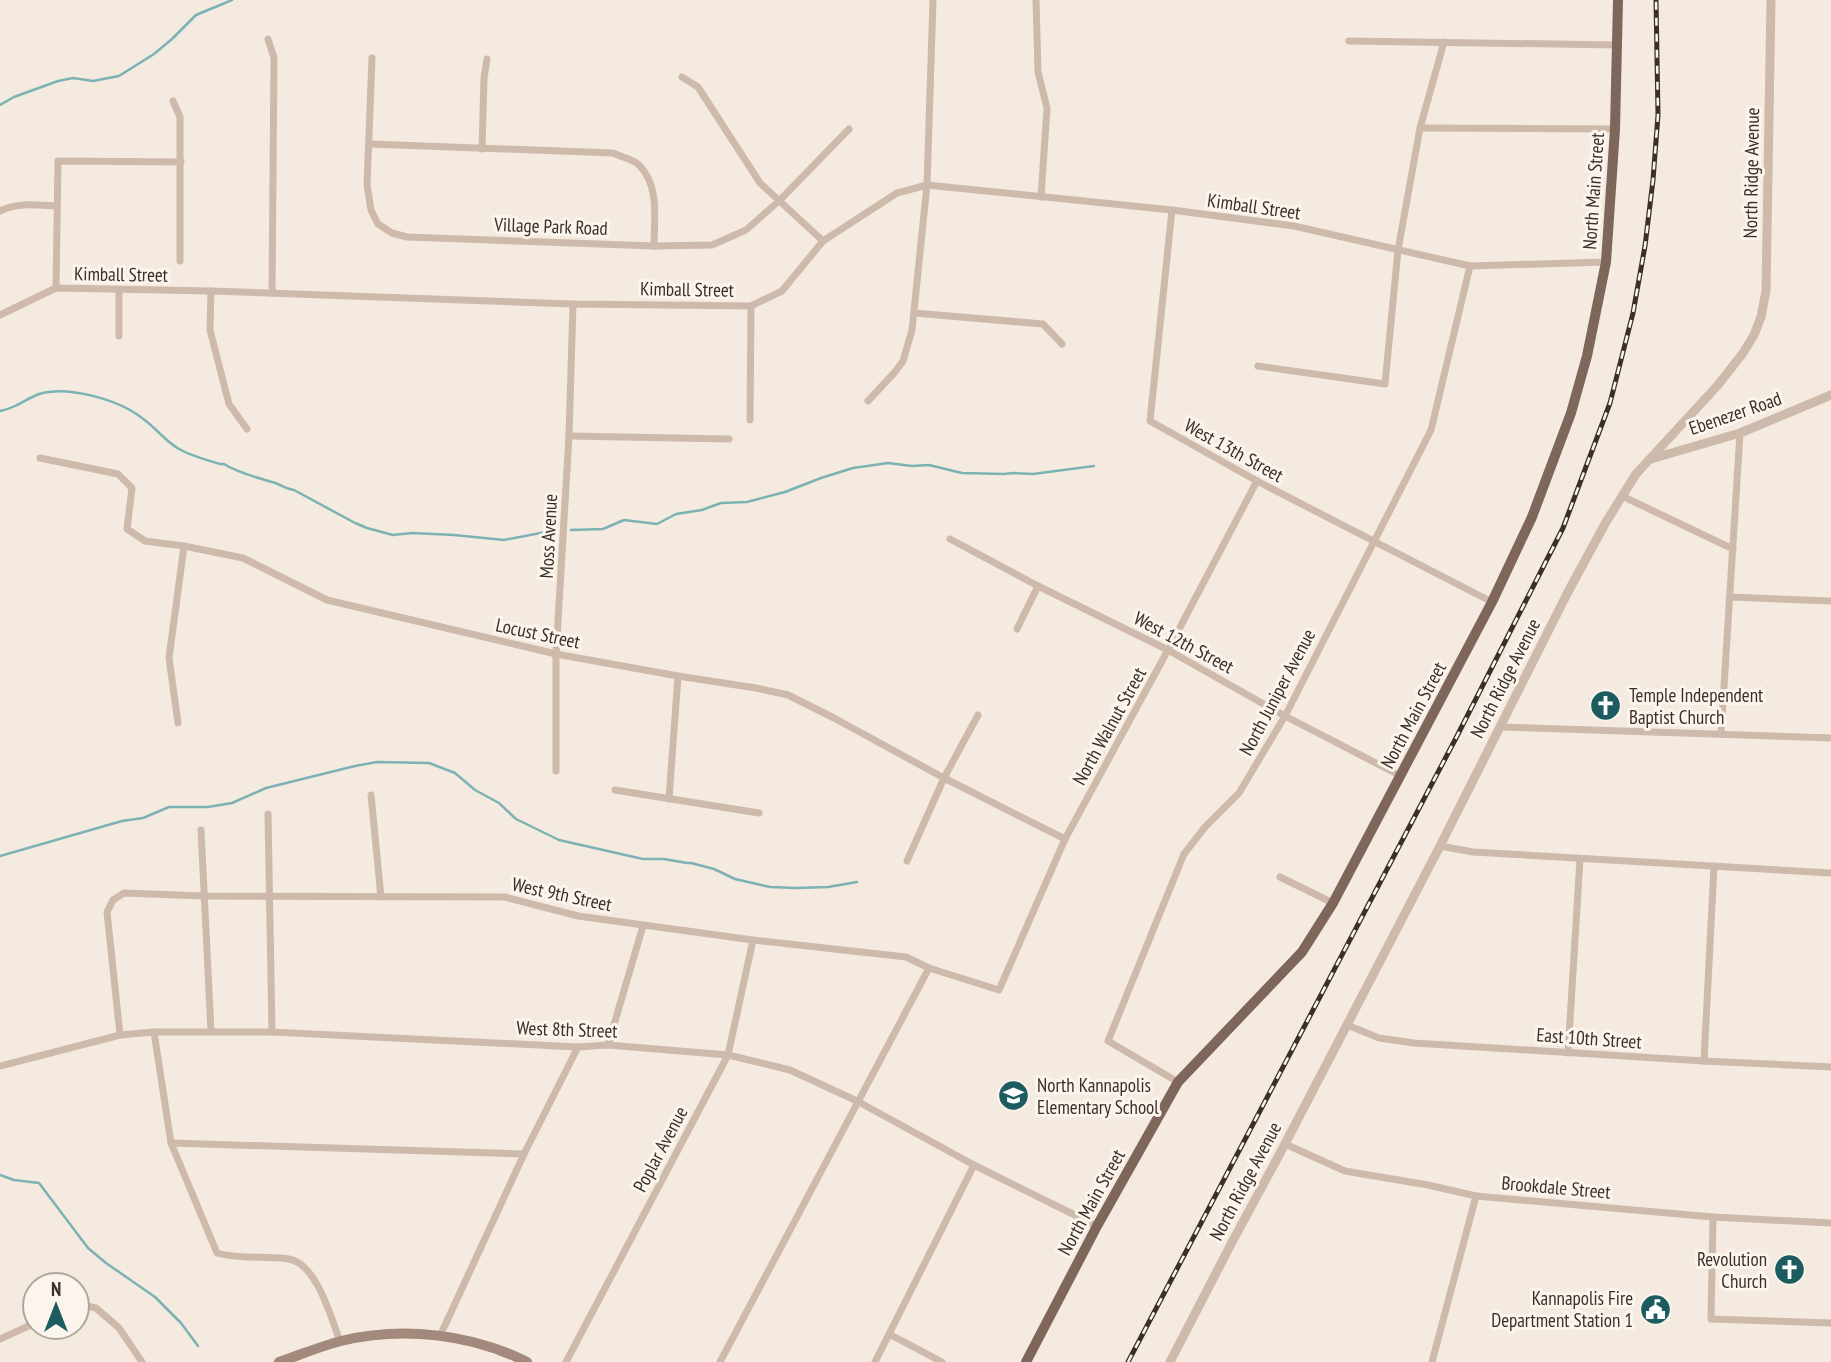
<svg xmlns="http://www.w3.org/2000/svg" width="1831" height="1362" viewBox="0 0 1831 1362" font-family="'PT Sans Narrow',sans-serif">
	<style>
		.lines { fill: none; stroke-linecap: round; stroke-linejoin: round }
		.stream { stroke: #7db2b4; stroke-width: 2.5 }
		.minor { stroke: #cebaaa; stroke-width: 7 }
		.tertiary { stroke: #cebaaa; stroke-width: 9 }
		.secondary { stroke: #a2897b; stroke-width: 10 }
		.primary { stroke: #7e665a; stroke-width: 10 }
		.rail-casing { stroke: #3b2f2a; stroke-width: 5 }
		.rail { stroke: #fbf5ed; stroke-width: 2.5; stroke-dasharray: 8; stroke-linecap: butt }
		.labels { text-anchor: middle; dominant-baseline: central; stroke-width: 6; stroke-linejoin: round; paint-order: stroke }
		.street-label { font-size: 19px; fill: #3b2f2a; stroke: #fbf5ed }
		.poi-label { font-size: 19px; fill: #3b2f2a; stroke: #fbf5ed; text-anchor: start }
	</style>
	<rect width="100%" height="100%" fill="#f4eae0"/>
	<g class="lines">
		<g class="stream">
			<path d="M 0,105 L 14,97 L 58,81 L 73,78 L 93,81 L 119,76 L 154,54 L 172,39 L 196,15 L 232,0"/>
			<path d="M 0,411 C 5,410 11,408 15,406 C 23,402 31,397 39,394 C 68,385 119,400 142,418 C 155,427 165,441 179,449 C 191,456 207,460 220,464 L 224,464 C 238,473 256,477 272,482 C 280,484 286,489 294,490 L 355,523 L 367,528 L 393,535 L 412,533 L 454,535 L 504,540 L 556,530"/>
			<path d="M 571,530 L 603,529 L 624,520 L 657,524 L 676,514 L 702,510 L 721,503 L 747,502 L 785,492 L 821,478 L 853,468 L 888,463 L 912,466 L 929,465 L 962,473 L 1004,474 L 1013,473 L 1033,474 L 1094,466"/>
			<path d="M 0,856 L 122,821 L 143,818 L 169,807 L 208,807 L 232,803 L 266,788 L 355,766 L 377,762 L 429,763 L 455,773 L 475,790 L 499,803 L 516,819 L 559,840 L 643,859 L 664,859 L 687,863 L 691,863 L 714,869 L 735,879 L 770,887 L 796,888 L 828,887 L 857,882"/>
			<path d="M 0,1175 L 14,1180 L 39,1183 L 88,1248 L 106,1263 L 155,1297 L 181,1323 L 198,1346"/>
		</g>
		<g class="minor">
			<path d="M 1036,0 L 1038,72 L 1047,108 L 1041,197"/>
			<path d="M 268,39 L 274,58 L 272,293"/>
			<path d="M 1349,41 L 1617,45"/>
			<path d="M 372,58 L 367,185 L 371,210 L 378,224 L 392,233 L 407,237 L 654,246 L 712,245 L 746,230 L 780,200 L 849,129"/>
			<path d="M 682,77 L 698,87 L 760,183 L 823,241"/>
			<path d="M 173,101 L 180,117 L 180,261"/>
			<path d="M 1420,128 L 1615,129"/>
			<path d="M 370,144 L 613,153 C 621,157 633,159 639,165 C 660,186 654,219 654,246"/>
			<path d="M 482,149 L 484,78 L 487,59"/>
			<path d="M 1172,210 L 1150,421 L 1257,481 L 1492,602"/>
			<path d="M 0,211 C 18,202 37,205 57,206"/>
			<path d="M 56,288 L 58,161 L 181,162"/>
			<path d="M 211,291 L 210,330 L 229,404 L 247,429"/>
			<path d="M 914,313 L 1043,324 L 1062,344"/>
			<path d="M 0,315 L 56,288 L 211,291 L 573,304 L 751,306 L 782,291 L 823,241 L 897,193 L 927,185 L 1172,210 L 1294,226 L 1470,266 L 1606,262"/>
			<path d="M 119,336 L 119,290"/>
			<path d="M 1258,366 L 1385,384 L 1398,250 L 1420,128 L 1444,42"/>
			<path d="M 868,401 L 895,372 L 903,361 L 912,330 L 927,185 L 933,0"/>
			<path d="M 750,420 L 751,306"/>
			<path d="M 569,436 L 729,439"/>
			<path d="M 40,458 L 118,474 L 132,488 L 127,529 L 145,541 L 184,546 L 243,558 L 327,600 L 556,654 L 678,676 L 756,688 L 788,695 L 834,718 L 944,778 L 1065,839"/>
			<path d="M 1622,496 L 1733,549"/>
			<path d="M 950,539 L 1038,586 L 1168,650 L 1285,716 L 1401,776"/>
			<path d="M 1730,597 L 1831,601"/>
			<path d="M 1017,629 L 1038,586"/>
			<path d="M 178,723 L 169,658 L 184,546"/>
			<path d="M 1500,727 L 1831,738"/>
			<path d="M 1721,734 L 1740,433"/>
			<path d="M 556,771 L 556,654 L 569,436 L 573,304"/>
			<path d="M 615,790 L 759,813"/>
			<path d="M 371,795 L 381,897"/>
			<path d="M 669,799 L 678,676"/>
			<path d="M 268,814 L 272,1032"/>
			<path d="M 201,830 L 211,1031"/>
			<path d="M 1440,846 L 1473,852 L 1831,873"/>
			<path d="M 907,861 L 944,778 L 978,715"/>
			<path d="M 1280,877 L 1333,903"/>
			<path d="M 1347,1025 L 1379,1038 L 1414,1043 L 1704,1061 L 1831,1067"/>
			<path d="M 154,1032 L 171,1143 L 217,1253 C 241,1260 265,1255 289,1259 C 317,1264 331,1318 340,1341"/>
			<path d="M 120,1035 L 107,912 L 113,900 L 124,893 L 204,896 L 505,897 L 578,916 L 753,940 L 906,957 L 929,968 L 999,990 L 1065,839 L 1168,650 L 1257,481"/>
			<path d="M 608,1045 L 643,926"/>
			<path d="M 1568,1053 L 1580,859"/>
			<path d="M 1704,1061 L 1714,866"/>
			<path d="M 0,1066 L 120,1035 L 154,1032 L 272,1032 L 578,1047 L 608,1045 L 728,1055 L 790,1070 L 857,1101 L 974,1165 L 1097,1226"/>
			<path d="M 1178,1082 L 1108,1041 L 1184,854 L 1205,827 L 1239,793 L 1285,716 L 1431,430 L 1470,266"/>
			<path d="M 171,1143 L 524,1154"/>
			<path d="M 1285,1144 L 1345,1171 L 1428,1185 L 1476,1196 L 1713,1217 L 1831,1223"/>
			<path d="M 1713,1217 L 1711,1319 L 1831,1323"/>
			<path d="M 77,1304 L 96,1308 L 119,1328 L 142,1362"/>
			<path d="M 889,1334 L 942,1362"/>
			<path d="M 440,1336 L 524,1154 L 578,1047"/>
			<path d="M 0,1339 L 35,1323"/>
			<path d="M 566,1362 L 728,1055 L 753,940"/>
			<path d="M 720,1362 L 929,968"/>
			<path d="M 875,1362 L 974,1165"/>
			<path d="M 1432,1362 L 1476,1196"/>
		</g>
		<g class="tertiary">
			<path d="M 1651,459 L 1740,433 L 1831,395"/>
			<path d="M 1170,1362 L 1230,1246 L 1285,1144 L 1440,846 L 1569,590 L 1606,522 L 1636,474 L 1718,385 L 1743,353 L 1754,335 L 1761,317 L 1766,291 L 1771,0"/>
		</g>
		<path class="secondary" d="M 279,1362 C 300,1355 321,1346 341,1341 C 403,1326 471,1334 527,1362"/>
		<path class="primary" d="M 1026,1362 L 1097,1226 L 1178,1082 L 1302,952 L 1333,903 L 1492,602 L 1532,517 L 1571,413 L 1587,356 L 1606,262 L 1615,129 L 1618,0"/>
		<defs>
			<path id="rail" d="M 1128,1362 L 1456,738 L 1563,528 L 1610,403 L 1633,313 L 1645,246 L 1653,180 L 1658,115 L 1656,0"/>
		</defs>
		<use href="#rail" class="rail-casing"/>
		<use href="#rail" class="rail"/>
	</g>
	<defs>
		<symbol id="church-disc" viewBox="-11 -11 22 22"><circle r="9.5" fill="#1c5c60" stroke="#fbf5ed"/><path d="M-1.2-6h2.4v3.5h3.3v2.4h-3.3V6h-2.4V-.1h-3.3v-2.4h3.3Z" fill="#fff"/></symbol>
		<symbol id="school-disc" viewBox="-11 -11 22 22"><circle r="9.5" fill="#1c5c60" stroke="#fbf5ed"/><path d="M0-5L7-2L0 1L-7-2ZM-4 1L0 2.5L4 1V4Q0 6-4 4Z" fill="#fff"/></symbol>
		<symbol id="civic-disc" viewBox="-11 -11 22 22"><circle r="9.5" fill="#1c5c60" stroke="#fbf5ed"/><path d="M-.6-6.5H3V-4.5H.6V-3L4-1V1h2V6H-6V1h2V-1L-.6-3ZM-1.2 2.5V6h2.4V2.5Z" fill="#fff"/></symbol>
	</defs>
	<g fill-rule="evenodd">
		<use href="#church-disc" x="1588" y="688" width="35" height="35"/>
		<use href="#school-disc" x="996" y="1078" width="35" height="35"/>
		<use href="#church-disc" x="1772" y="1252" width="35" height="35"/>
		<use href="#civic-disc" x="1638" y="1292" width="35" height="35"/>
	</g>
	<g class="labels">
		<g class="street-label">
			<text transform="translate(1751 173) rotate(-89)">North Ridge Avenue</text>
			<text transform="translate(1593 191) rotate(-86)">North Main Street</text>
			<text transform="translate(1254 206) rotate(8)">Kimball Street</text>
			<text transform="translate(551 226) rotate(2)">Village Park Road</text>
			<text transform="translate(121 274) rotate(1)">Kimball Street</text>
			<text transform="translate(687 289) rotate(1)">Kimball Street</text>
			<text transform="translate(1735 413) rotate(-19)">Ebenezer Road</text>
			<text transform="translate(1234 450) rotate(29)">West 13th Street</text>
			<text transform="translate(548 536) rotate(-87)">Moss Avenue</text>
			<text transform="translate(538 633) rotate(12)">Locust Street</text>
			<text transform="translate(1184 642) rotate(28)">West 12th Street</text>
			<text transform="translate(1505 678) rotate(-63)">North Ridge Avenue</text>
			<text transform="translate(1277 692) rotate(-62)">North Juniper Avenue</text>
			<text transform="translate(1413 715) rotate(-62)">North Main Street</text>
			<text transform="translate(1109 726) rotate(-61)">North Walnut Street</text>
			<text transform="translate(562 894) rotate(12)">West 9th Street</text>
			<text transform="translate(567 1029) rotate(2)">West 8th Street</text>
			<text transform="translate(1589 1038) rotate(4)">East 10th Street</text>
			<text transform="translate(660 1149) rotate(-62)">Poplar Avenue</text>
			<text transform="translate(1245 1181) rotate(-62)">North Ridge Avenue</text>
			<text transform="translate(1556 1187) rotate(5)">Brookdale Street</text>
			<text transform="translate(1091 1202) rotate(-61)">North Main Street</text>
		</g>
		<g class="poi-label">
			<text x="1629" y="695">Temple Independent<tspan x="1629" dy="22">Baptist Church</tspan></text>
			<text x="1037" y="1085">North Kannapolis<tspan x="1037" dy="22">Elementary School</tspan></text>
			<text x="1767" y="1259" text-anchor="end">Revolution<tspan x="1767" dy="22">Church</tspan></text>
			<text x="1633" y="1298" text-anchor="end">Kannapolis Fire<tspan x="1633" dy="22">Department Station 1</tspan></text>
		</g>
	</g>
	<g transform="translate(56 1306)"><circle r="33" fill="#fbf5ed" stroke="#aea69f" stroke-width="2"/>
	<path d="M0-5L12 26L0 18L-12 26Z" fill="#1c5c60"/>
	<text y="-10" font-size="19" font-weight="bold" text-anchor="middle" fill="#3b2f2a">N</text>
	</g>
</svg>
